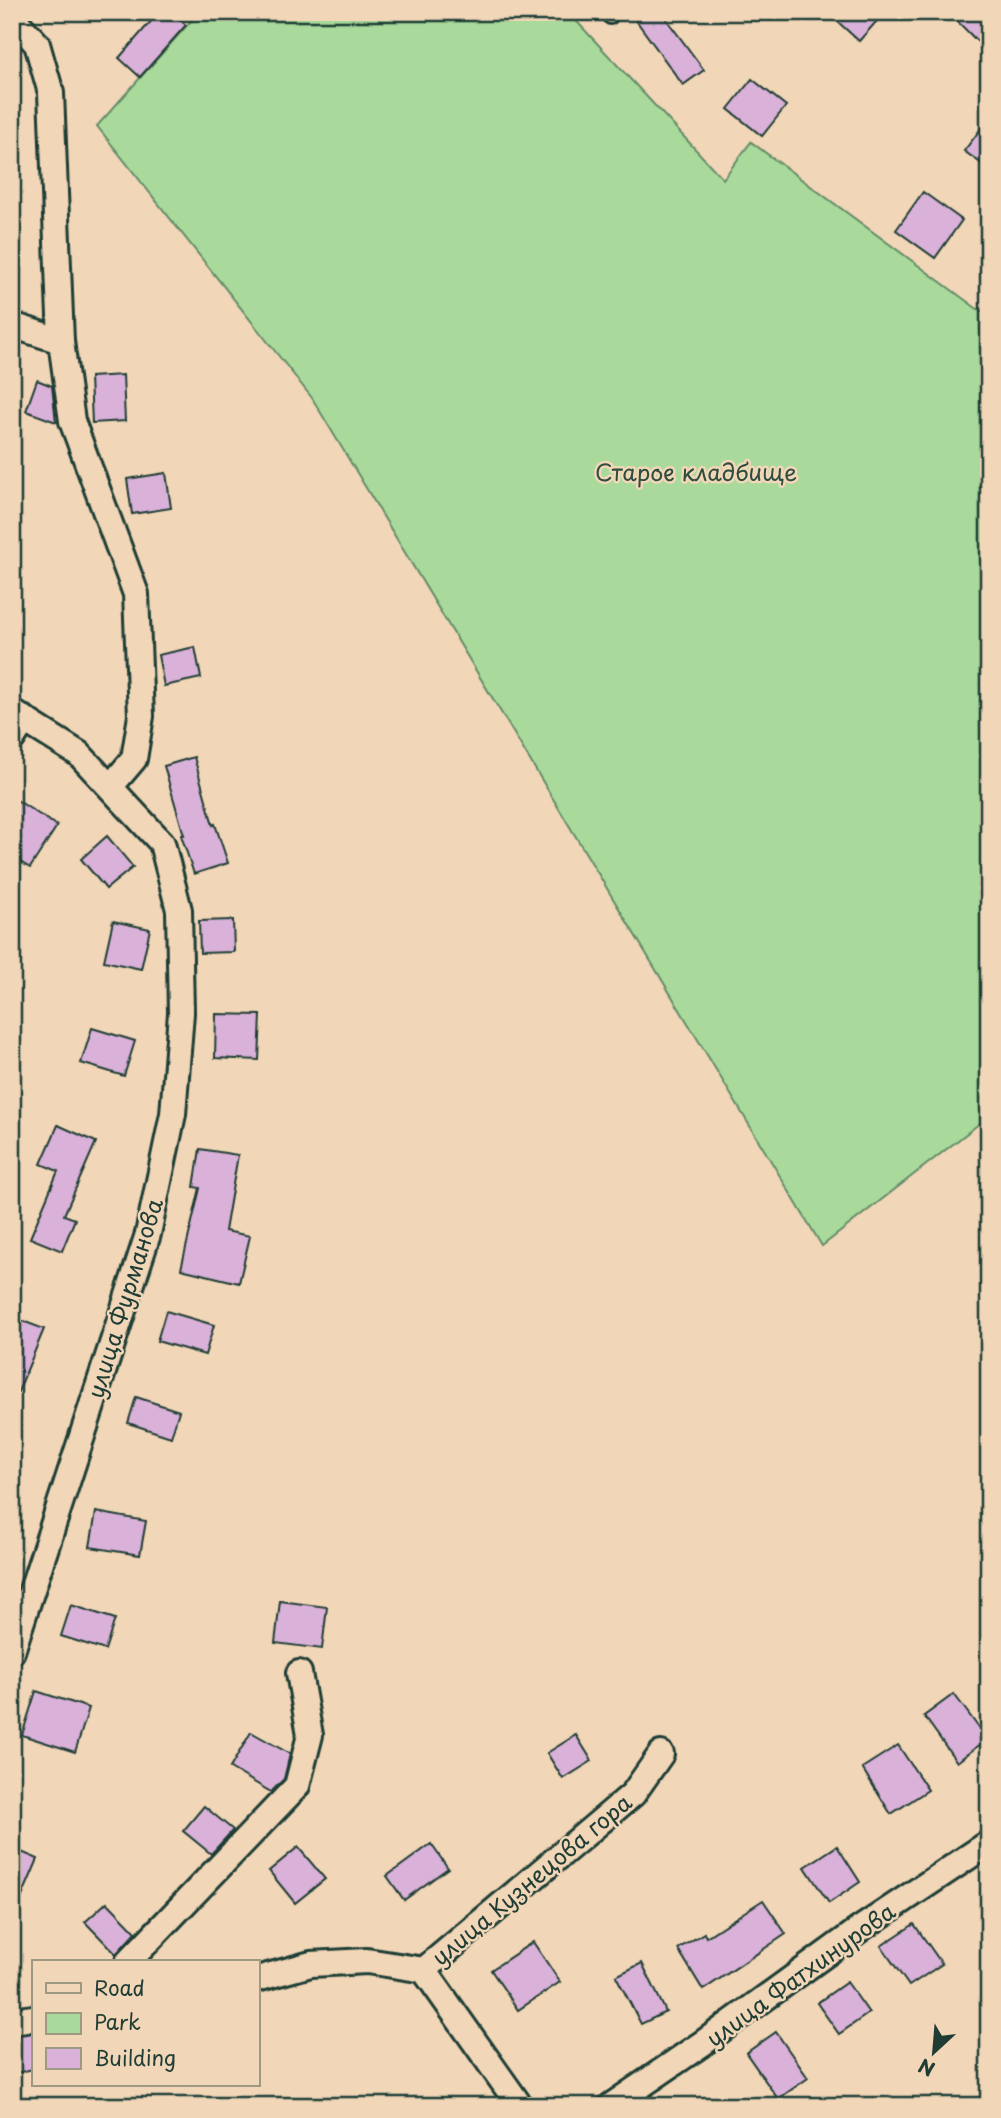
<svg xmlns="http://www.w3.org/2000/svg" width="1001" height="2118" viewBox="0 0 1001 2118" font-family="'Playpen Sans',sans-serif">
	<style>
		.green { fill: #a9da9b; stroke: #648c68; stroke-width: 2 }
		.building { fill: #dab1d8; stroke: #1f3d34; stroke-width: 2 }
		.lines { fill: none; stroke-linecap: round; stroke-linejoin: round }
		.lane-casing { stroke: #1f3d34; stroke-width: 18 }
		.street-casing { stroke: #1f3d34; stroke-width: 30 }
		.lane { stroke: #f2d6b8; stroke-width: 12 }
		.street { stroke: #f2d6b8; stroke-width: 24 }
		.labels { text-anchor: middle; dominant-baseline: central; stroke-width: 5; stroke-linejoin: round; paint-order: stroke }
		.park-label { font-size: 23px; fill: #2d4d3e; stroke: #f2d6b8 }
		.street-label { font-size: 23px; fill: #1f3d34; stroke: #f2d6b8 }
	</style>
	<rect width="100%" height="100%" fill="#f2d6b8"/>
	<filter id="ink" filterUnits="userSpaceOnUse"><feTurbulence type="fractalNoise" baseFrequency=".0143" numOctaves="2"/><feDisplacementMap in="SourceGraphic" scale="14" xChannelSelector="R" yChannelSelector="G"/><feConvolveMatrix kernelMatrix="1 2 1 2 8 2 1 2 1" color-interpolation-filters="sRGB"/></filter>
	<g filter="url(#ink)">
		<path class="green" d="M 199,12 L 568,12 L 723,179 L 751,142 L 976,308 L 989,315 L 989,1116 L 822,1246 L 312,398 L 97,126 Z"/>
		<g class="building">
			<path d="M 159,12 L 171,12 L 186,25 L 140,77 L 119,58 Z"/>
			<path d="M 630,12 L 661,12 L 704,70 L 683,85 Z"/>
			<path d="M 827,12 L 885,12 L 859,41 Z"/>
			<path d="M 948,12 L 989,12 L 989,53 Z"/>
			<path d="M 752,79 L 786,106 L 762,136 L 728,109 Z"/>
			<path d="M 989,118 L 989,169 L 964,151 Z"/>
			<path d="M 923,192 L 962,220 L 935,258 L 896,230 Z"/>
			<path d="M 123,375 L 125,421 L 92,423 L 90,377 Z"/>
			<path d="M 37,380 L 52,386 L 56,422 L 26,411 Z"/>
			<path d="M 166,473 L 171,508 L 132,514 L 127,479 Z"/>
			<path d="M 195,647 L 201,678 L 164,686 L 158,655 Z"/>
			<path d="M 194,757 L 213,825 L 215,824 L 228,863 L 194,874 L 181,835 L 184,835 L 164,766 Z"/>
			<path d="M 12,797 L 57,826 L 30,868 L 12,857 Z"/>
			<path d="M 107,836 L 133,867 L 106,889 L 81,859 Z"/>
			<path d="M 233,920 L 234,952 L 200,953 L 199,921 Z"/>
			<path d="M 113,921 L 150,929 L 141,969 L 104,961 Z"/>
			<path d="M 216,1014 L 261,1015 L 259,1060 L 215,1058 Z"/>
			<path d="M 92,1028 L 135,1041 L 124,1076 L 81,1063 Z"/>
			<path d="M 58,1125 L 96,1142 L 64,1215 L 75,1219 L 62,1251 L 30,1238 L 58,1171 L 41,1164 Z"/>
			<path d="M 200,1149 L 238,1155 L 225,1231 L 250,1236 L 239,1283 L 181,1269 L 200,1188 L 194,1187 Z"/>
			<path d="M 166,1311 L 214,1325 L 205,1355 L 157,1341 Z"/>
			<path d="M 12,1317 L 44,1329 L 13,1404 L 12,1404 Z"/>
			<path d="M 136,1397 L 179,1411 L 171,1437 L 128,1423 Z"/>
			<path d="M 96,1512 L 146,1521 L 140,1555 L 90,1547 Z"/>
			<path d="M 280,1601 L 327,1607 L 322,1649 L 275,1643 Z"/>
			<path d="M 71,1605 L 115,1619 L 105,1650 L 61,1636 Z"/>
			<path d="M 36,1691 L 89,1708 L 75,1752 L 22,1735 Z"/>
			<path d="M 954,1694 L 987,1739 L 957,1762 L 924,1716 Z"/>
			<path d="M 251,1732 L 290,1754 L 284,1779 L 271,1792 L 230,1768 Z"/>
			<path d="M 576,1735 L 592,1761 L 563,1779 L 547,1753 Z"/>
			<path d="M 898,1745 L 928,1790 L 891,1814 L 862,1768 Z"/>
			<path d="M 204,1806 L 233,1830 L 211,1854 L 183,1831 Z"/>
			<path d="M 431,1844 L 448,1868 L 404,1900 L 387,1876 Z"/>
			<path d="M 837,1846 L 860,1882 L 829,1903 L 805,1867 Z"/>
			<path d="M 298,1847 L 325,1879 L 295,1903 L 269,1871 Z"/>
			<path d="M 12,1848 L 38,1859 L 12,1920 Z"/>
			<path d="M 763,1900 L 786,1934 L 703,1990 L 678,1949 L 704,1933 L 706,1937 Z"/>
			<path d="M 107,1902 L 136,1932 L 116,1954 L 85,1922 Z"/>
			<path d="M 914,1924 L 942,1964 L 909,1986 L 881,1946 Z"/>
			<path d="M 533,1942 L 560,1982 L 518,2010 L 491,1970 Z"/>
			<path d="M 642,1963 L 666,2012 L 641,2024 L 616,1976 Z"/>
			<path d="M 847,1982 L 869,2013 L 839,2034 L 817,2003 Z"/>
			<path d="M 776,2032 L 808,2078 L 778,2099 L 746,2053 Z"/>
			<path d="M 33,2033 L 33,2069 L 12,2074 L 12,2036 Z"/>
		</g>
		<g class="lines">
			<defs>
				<path id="lane" d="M 610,17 L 612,12"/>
				<g id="street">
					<path d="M 12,17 L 37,44 L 51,93 L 61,341 L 72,421 L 136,594 L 141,716 L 134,759 L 111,786"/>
					<path d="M 12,325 L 61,341"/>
					<path d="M 12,712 L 79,754 L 162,843 L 179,910 L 181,1013 L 173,1114 L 148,1234 L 12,1651"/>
					<path d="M 12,739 L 25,719"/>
					<path d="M 128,1962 L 297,1786 L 310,1735 L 299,1673"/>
					<path d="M 424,1970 L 633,1794 L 661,1754"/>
					<path d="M 257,1979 L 311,1964 L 367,1961 L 424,1970 L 520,2106"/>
					<path d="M 12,2021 L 33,2018"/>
					<path d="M 611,2106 L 703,2043 L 860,1929 L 989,1843"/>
				</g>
			</defs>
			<use href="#lane" class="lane-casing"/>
			<use href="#street" class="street-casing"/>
			<use href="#lane" class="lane"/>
			<use href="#street" class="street"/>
		</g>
	</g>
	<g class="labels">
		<g class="park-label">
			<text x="696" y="471">Старое кладбище</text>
		</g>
		<g class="street-label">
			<text transform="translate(124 1298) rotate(-73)">улица Фурманова</text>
			<text transform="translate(531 1879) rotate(-40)">улица Кузнецова гора</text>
			<text transform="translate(800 1974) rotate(-36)">улица Фатхинурова</text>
		</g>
	</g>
	<rect width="1001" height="2118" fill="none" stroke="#f2d6b8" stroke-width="42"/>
	<rect x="21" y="21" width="959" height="2076" fill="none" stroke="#1f3d34" stroke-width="2.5" filter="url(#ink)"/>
	<rect x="32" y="1960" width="228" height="126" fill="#f2d6b8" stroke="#9e9983" stroke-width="2"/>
	<rect x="46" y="1983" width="35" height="10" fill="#f2d6b8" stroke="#9e9983" stroke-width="2"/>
	<text x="94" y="1996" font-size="21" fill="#1f3d34">Road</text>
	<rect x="46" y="2013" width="35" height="21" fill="#a9da9b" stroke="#9e9983" stroke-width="2"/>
	<text x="94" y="2030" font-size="21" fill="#1f3d34">Park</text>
	<rect x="46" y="2048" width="35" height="21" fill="#dab1d8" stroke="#9e9983" stroke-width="2"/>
	<text x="94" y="2066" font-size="21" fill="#1f3d34">Building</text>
	<g transform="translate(934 2052) rotate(206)" stroke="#f2d6b8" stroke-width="5" paint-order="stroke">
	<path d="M0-5L12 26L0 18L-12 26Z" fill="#1f3d34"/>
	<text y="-10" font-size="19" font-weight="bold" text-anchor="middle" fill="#1f3d34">N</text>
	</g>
</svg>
